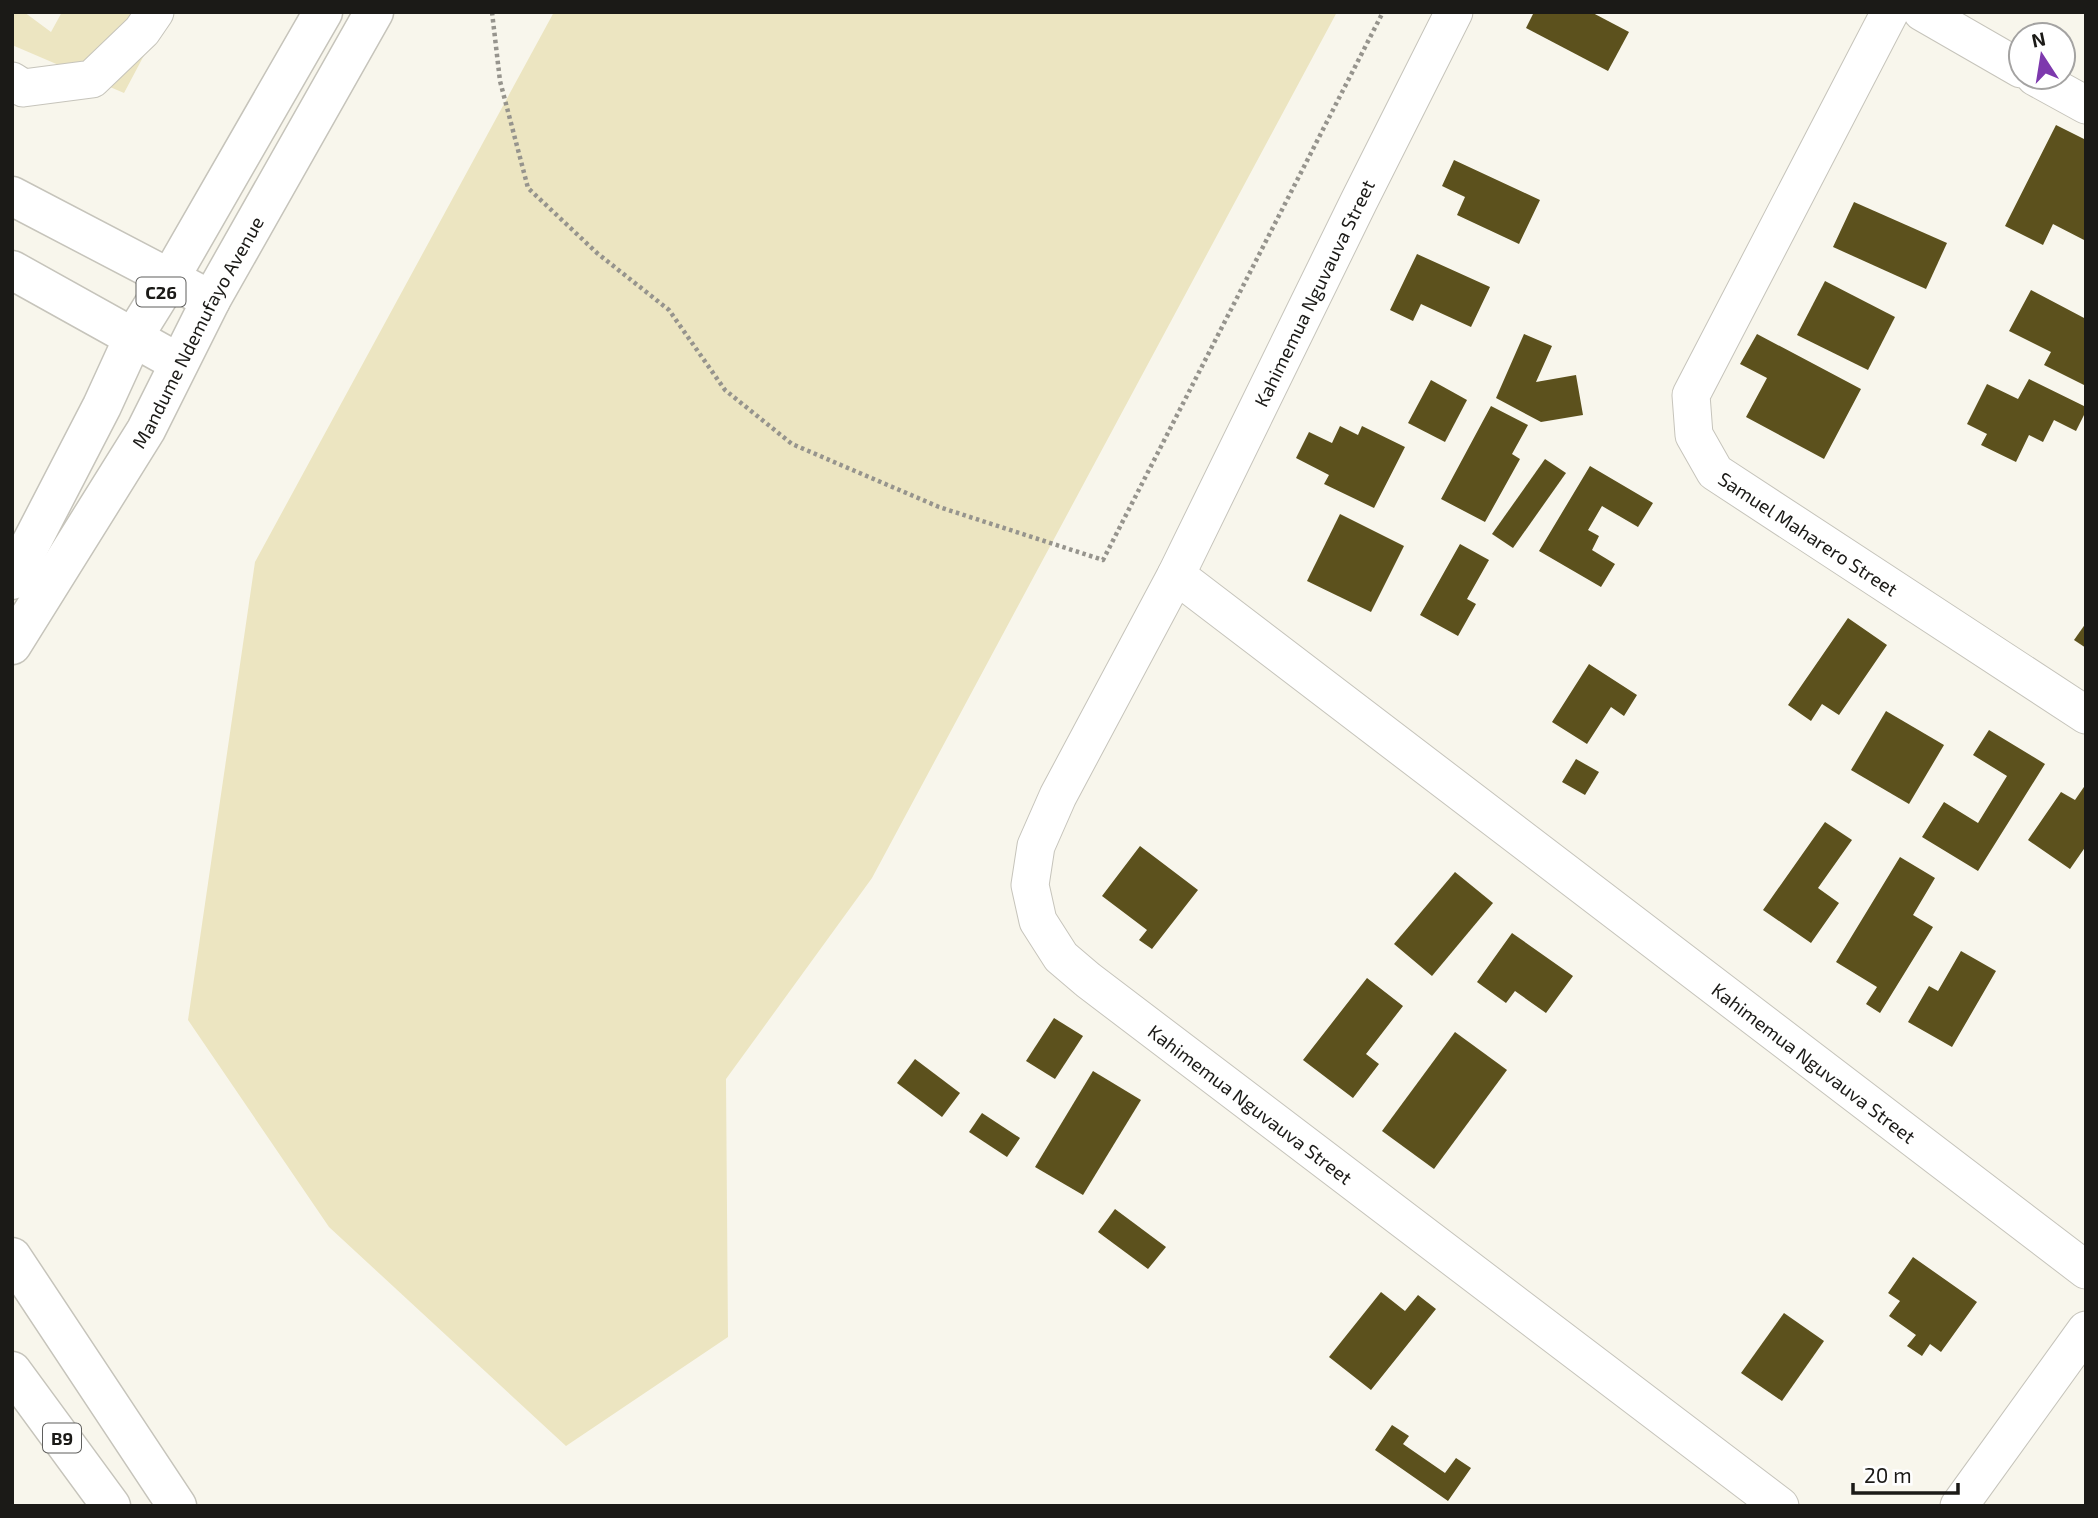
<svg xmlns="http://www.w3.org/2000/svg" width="2098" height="1518" viewBox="0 0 2098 1518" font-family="'Exo 2',sans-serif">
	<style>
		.green { fill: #ece5c1 }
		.building { fill: #5c511d }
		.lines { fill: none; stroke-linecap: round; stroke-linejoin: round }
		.minor-casing { stroke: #c6c4bb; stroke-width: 39 }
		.major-casing { stroke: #c6c4bb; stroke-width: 41 }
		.highway-casing { stroke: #c6c4bb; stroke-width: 41 }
		.path { stroke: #96948d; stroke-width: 4.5; stroke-dasharray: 3.5 3.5; stroke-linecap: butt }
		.minor { stroke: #fff; stroke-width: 37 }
		.major { stroke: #fff; stroke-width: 38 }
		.highway { stroke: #fff; stroke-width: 38 }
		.labels { text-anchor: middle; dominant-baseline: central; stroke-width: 7; stroke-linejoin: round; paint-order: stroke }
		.shield { fill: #fff; stroke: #5f5f5d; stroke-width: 2 }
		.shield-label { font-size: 18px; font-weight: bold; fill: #1b1a17 }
		.street-label { font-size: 19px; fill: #1b1a17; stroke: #fff }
	</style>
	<rect width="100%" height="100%" fill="#f8f6ec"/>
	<g class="green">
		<path d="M 12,12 L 24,12 L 51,32 L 62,12 L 167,12 L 124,93 L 12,45 Z"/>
		<path d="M 554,12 L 1337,12 L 872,878 L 726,1079 L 728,1337 L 566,1446 L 329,1227 L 188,1020 L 255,562 Z"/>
	</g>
	<g class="building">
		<path d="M 1534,12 L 1591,12 L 1629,32 L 1608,71 L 1526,28 Z"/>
		<path d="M 2056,125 L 2086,140 L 2086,241 L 2053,224 L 2043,245 L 2005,226 Z"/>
		<path d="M 1454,160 L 1540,200 L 1519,244 L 1457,215 L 1465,197 L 1442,186 Z"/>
		<path d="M 1854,202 L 1947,243 L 1926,289 L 1833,247 Z"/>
		<path d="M 1417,254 L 1490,287 L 1471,327 L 1421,304 L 1413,321 L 1390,310 Z"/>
		<path d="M 1825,281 L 1895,317 L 1868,370 L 1797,335 Z"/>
		<path d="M 2031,290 L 2086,319 L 2086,386 L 2044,365 L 2051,352 L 2009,331 Z"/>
		<path d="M 1524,334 L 1552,346 L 1536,382 L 1576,375 L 1583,415 L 1541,422 L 1496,398 Z"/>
		<path d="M 1757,334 L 1861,389 L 1824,459 L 1746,417 L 1767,378 L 1740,364 Z"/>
		<path d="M 2029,379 L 2086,407 L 2086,411 L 2076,431 L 2054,420 L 2043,442 L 2029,435 L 2016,462 L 1981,445 L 1987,434 L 1967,424 L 1987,384 L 2018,399 Z"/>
		<path d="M 1431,380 L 1467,400 L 1445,442 L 1408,423 Z"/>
		<path d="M 1491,406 L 1528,425 L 1512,454 L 1520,459 L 1485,522 L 1441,499 Z"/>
		<path d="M 1340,426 L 1358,435 L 1362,426 L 1405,447 L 1374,508 L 1324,484 L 1329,475 L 1296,458 L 1309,432 L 1332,443 Z"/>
		<path d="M 1545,459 L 1566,473 L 1513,548 L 1492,534 Z"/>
		<path d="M 1590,466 L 1653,503 L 1638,527 L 1602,506 L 1588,530 L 1599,536 L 1592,550 L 1615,564 L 1601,587 L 1539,551 Z"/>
		<path d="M 1340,514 L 1404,546 L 1371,612 L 1307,581 Z"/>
		<path d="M 1460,544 L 1489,560 L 1467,599 L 1476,604 L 1458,636 L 1420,615 Z"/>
		<path d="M 1848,618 L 1887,645 L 1839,715 L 1822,704 L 1811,721 L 1788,705 Z"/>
		<path d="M 2086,623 L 2086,648 L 2074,640 Z"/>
		<path d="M 1589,664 L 1637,695 L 1624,716 L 1611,707 L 1587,744 L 1552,722 Z"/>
		<path d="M 1886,711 L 1944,745 L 1909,804 L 1851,770 Z"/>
		<path d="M 1989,730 L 2045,764 L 1978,871 L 1922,837 L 1944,802 L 1978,823 L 2007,776 L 1973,755 Z"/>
		<path d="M 1576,759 L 1599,772 L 1585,795 L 1562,782 Z"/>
		<path d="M 2086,784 L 2086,846 L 2070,869 L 2028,840 L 2061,792 L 2075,800 Z"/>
		<path d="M 1825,822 L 1852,840 L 1818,888 L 1839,903 L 1811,943 L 1763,910 Z"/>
		<path d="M 1140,846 L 1198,890 L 1152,949 L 1139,940 L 1147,930 L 1102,896 Z"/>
		<path d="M 1900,857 L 1935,878 L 1913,915 L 1933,927 L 1880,1013 L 1866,1004 L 1877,987 L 1836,962 Z"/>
		<path d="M 1455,872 L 1493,903 L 1432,976 L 1394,944 Z"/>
		<path d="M 1512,933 L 1573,976 L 1546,1013 L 1515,991 L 1506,1003 L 1477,982 Z"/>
		<path d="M 1961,951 L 1996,971 L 1952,1047 L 1908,1022 L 1929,986 L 1938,991 Z"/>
		<path d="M 1367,978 L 1403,1006 L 1366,1054 L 1379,1064 L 1353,1098 L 1303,1060 Z"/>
		<path d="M 1054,1018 L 1083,1036 L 1055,1079 L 1026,1061 Z"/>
		<path d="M 1455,1032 L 1507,1070 L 1434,1169 L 1382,1131 Z"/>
		<path d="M 915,1059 L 960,1093 L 942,1117 L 897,1083 Z"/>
		<path d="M 1093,1071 L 1141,1100 L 1083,1195 L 1035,1167 Z"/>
		<path d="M 982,1113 L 1020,1138 L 1007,1157 L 969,1132 Z"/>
		<path d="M 1115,1209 L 1166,1247 L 1148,1269 L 1098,1232 Z"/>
		<path d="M 1913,1257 L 1977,1302 L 1941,1352 L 1930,1344 L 1922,1356 L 1907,1346 L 1916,1335 L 1889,1316 L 1900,1301 L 1888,1293 Z"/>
		<path d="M 1381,1292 L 1405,1311 L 1418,1295 L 1436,1309 L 1371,1390 L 1329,1357 Z"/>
		<path d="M 1784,1313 L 1824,1341 L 1782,1401 L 1741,1373 Z"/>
		<path d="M 1392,1425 L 1409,1436 L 1403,1444 L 1445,1473 L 1456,1458 L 1471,1468 L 1448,1501 L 1375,1450 Z"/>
	</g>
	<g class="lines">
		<defs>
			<g id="minor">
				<path id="s1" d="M 1454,12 L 1359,201 L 1176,575 L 1058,796 L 1036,846 L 1030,885 L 1038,921 L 1061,957 L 1088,980 L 1780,1506"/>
				<path id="s2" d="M 1890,12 L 1691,395 L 1694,435 L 1715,472 L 2086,715"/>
				<path d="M 1922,12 L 2021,69"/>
				<path d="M 2035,77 L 2086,105"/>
				<path d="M 12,81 L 23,88 L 92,79 L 142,31 L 155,12"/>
				<path id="s3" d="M 1176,575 L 2086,1270"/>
				<path d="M 1959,1506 L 2086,1330"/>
			</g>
			<g id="major">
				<path d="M 12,580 L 102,406 L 134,336 L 170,278 L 323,12"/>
				<path id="s4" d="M 12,645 L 146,430 L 211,300 L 374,12"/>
			</g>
			<g id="highway">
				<path d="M 12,196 L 211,300"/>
				<path d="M 12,270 L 179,363"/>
				<path d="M 12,1257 L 177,1506"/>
				<path d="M 12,1371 L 111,1506"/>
			</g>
		</defs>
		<use href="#minor" class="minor-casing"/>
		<use href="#major" class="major-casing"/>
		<use href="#highway" class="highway-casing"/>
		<path class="path" d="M 492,12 L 500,81 L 528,188 L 597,253 L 669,310 L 725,390 L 792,444 L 939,507 L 1103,560 L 1383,12"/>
		<use href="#minor" class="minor"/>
		<use href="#major" class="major"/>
		<use href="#highway" class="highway"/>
	</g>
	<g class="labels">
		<g class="shield">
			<rect x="136.5" y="277.5" width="49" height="29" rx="5"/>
			<rect x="43" y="1423.5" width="38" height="29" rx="5"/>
		</g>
		<g class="shield-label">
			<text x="161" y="292">C26</text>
			<text x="62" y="1438">B9</text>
		</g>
		<g class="street-label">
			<text transform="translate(1314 293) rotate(-64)">Kahimemua Nguvauva Street</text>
			<text stroke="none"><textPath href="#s4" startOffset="364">Mandume Ndemufayo Avenue</textPath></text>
			<text stroke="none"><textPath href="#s2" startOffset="626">Samuel Maharero Street</textPath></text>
			<text stroke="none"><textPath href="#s3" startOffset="803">Kahimemua Nguvauva Street</textPath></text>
			<text stroke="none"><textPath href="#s1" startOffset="1292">Kahimemua Nguvauva Street</textPath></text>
		</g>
	</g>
	<rect width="2098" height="1518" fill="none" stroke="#1b1a17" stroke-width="28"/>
	<g transform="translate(2042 56) rotate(348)"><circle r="33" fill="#ffffff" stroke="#a4a3a2" stroke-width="2"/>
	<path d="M0-5L12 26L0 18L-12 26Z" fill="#7d39ad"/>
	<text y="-10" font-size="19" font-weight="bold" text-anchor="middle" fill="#1b1a17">N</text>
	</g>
	<path d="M1853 1483v10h105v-10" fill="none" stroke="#1b1a17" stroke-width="3.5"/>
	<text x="1864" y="1483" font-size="21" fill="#1b1a17" stroke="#ffffff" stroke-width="5" paint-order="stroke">20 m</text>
</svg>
